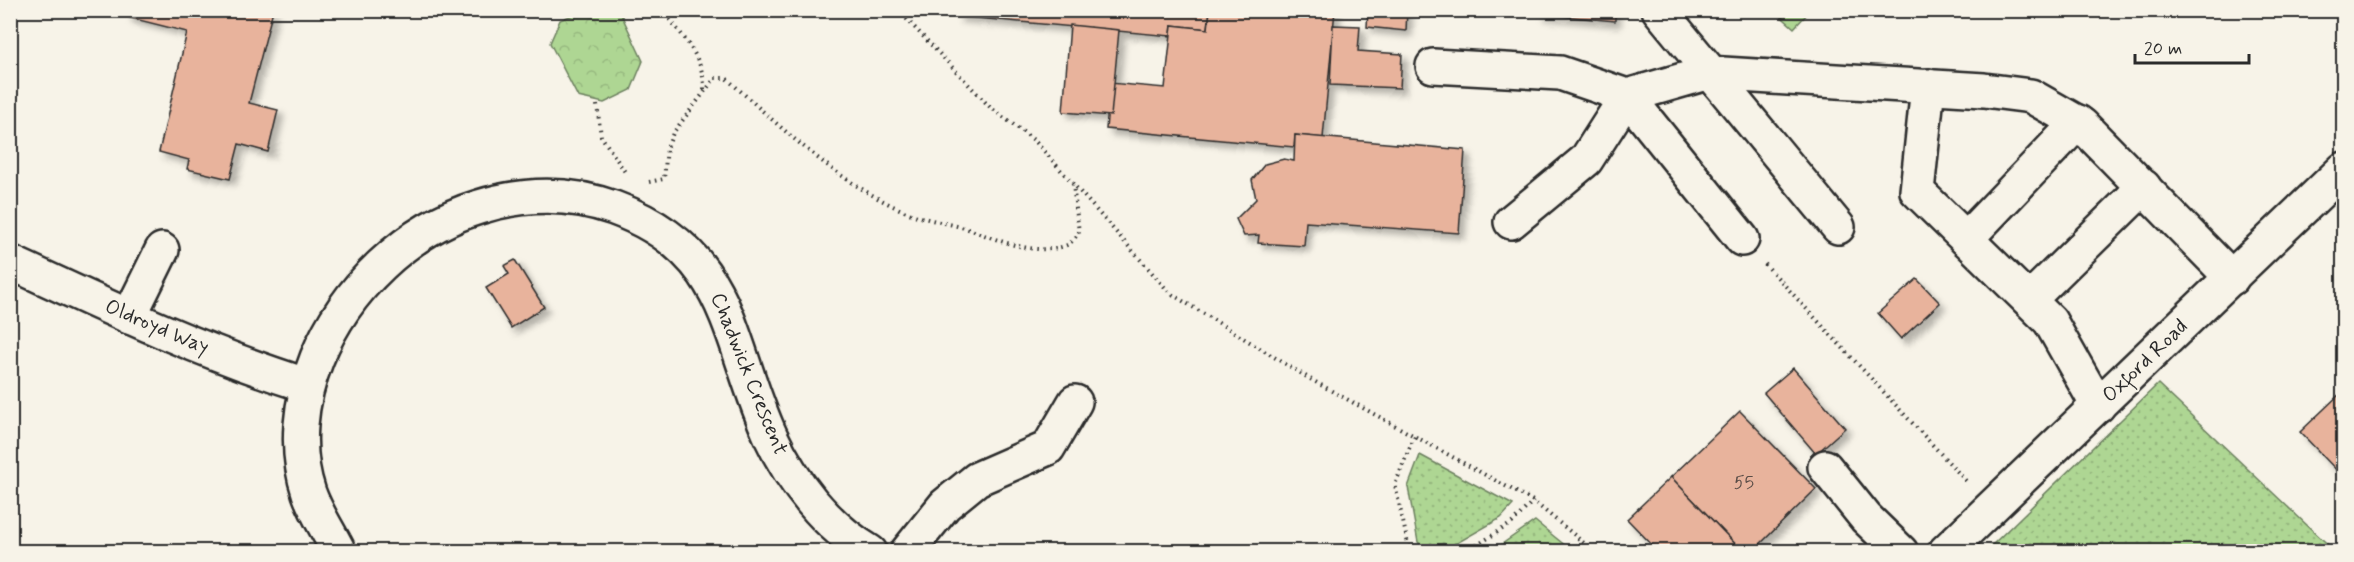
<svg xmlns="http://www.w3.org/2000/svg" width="2354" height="562" viewBox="0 0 2354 562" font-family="Mynerve,sans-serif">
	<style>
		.grass { fill: url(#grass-dots); stroke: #6c805f; stroke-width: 1.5 }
		.park { fill: url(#park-crowns); stroke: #6c805f; stroke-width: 1.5 }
		.garden { fill: #aed693; stroke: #6c805f; stroke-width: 1.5 }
		.building { fill: #e8b39c; stroke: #2b2b2b; stroke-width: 1.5; filter: url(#shadow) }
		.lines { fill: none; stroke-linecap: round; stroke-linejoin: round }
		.minor-casing { stroke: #2b2b2b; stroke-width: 38 }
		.path { stroke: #2b2b2b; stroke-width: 4; stroke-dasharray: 1.5 4.5; stroke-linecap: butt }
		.minor { stroke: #f7f3e8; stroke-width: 33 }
		.labels { text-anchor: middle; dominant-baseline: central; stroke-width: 4.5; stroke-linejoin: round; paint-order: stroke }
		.number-label { font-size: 18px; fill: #5a4d47 }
		.street-label { font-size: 21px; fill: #2b2b2b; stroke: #f7f3e8 }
	</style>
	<defs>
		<pattern id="grass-dots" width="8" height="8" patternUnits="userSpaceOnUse" patternTransform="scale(1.5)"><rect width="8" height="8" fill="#aed693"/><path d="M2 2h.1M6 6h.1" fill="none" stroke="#96b87f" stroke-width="1.8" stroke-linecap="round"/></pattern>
		<pattern id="park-crowns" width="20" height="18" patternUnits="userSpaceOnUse" patternTransform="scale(1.5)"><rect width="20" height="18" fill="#aed693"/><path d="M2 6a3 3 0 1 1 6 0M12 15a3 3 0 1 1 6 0" fill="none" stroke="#96b87f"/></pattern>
		<filter id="shadow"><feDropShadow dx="5.5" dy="5.5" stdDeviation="3" flood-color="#0004"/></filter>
	</defs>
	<rect width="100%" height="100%" fill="#f7f3e8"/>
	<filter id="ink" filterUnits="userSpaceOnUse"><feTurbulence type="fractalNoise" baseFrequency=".0167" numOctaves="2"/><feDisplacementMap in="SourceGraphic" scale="12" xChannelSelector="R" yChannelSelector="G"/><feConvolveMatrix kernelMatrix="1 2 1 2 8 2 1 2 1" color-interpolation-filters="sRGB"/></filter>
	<g filter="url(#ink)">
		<g class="grass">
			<path d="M 2158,384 L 2310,528 L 2335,551 L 1986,551 Z"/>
			<path d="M 1420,455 L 1513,505 L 1501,518 L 1443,551 L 1425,551 L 1418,542 L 1408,487 Z"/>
			<path d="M 1535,521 L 1572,551 L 1492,551 Z"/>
		</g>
		<path class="park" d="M 585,10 L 620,12 L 643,61 L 631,90 L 604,103 L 578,97 L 550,43 L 560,20 Z"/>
		<path class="garden" d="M 1775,11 L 1810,11 L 1794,28 Z"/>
		<g class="building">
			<path d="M 128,10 L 273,10 L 249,103 L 278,110 L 268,152 L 239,144 L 230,179 L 187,169 L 189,160 L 159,152 L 187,32 L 127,17 Z"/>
			<path d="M 957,10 L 1210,10 L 1208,29 L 1172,25 L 1171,36 L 956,16 Z"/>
			<path d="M 1210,10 L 1335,10 L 1323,138 L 1295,135 L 1294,147 L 1106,129 L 1110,83 L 1165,88 L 1172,25 L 1208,29 Z"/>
			<path d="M 1368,10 L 1407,10 L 1406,31 L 1367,27 Z"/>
			<path d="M 1540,10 L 1615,10 L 1615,21 L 1539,14 Z"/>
			<path d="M 1070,25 L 1119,30 L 1111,116 L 1063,112 Z"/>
			<path d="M 1333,25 L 1360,26 L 1358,51 L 1402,54 L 1400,88 L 1330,85 Z"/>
			<path d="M 1295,135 L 1465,150 L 1459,233 L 1306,222 L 1304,246 L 1258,243 L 1259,235 L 1244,236 L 1236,219 L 1256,199 L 1252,180 L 1265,164 L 1284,159 L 1294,161 Z"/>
			<path d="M 515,260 L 544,307 L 511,328 L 486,288 L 509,274 L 504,266 Z"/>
			<path d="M 1917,279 L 1940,303 L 1901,339 L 1878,313 Z"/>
			<path d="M 1793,368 L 1845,428 L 1816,454 L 1764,393 Z"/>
			<path d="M 2344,390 L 2344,478 L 2300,432 Z"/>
			<path d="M 1740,411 L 1816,489 L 1752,552 L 1743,552 L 1671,477 Z"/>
			<path d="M 1671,477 L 1743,552 L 1659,552 L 1627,519 Z"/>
		</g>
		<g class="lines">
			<defs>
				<g id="minor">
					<path d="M 1659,10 L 1838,227"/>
					<path d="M 1433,66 L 1560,73 L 1627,96 L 1707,73 L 1984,90 L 2031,96 L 2082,125 L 2232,278"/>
					<path d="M 1928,86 L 1917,191 L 2050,321 L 2098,406"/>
					<path d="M 1511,222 L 1586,160 L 1627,96 L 1742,239"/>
					<path d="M 1966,239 L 2078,122"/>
					<path d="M 10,262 C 107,307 204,353 306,385"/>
					<path d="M 2029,300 L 2144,187"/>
					<path d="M 129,317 L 162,250"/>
					<path d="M 1825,467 L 1866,518 L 1901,552"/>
					<path d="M 339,552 C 329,532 316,513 309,493 C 294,449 300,400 317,358 C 345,289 407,229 479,207 C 524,193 570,192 614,208 C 734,252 726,339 771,437 C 792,482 826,526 870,552"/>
					<path d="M 907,552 L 945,505 L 977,479 L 1048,448 L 1075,402"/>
					<path d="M 1945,552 L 2344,169"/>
				</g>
			</defs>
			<use href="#minor" class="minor-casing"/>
			<g class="path">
				<path d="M 662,10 C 681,34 705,58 704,90"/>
				<path d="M 898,10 L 990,107 L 1035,141 L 1170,293 L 1310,379 L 1533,501 L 1595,552"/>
				<path d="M 597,105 L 601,136 L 625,172"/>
				<path d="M 649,182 L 664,179 L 667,148 L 673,133 L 715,78 L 726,78 C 781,127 835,181 904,211 C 927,221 951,223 974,231 C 1000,241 1038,257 1067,245 C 1072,243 1076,236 1079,232 L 1073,185"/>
				<path d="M 1765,264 L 1966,481"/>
				<path d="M 1412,552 L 1408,544 L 1395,485 L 1414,436"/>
				<path d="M 1466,552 L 1512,523 L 1533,501"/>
			</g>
			<use href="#minor" class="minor"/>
		</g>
	</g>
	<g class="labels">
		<g class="number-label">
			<text x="1744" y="483">55</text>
		</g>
		<g class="street-label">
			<text transform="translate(157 327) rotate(23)">Oldroyd Way</text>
			<text transform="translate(2145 361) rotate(-44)">Oxford Road</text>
			<text transform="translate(749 374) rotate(68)">Chadwick Crescent</text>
		</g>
	</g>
	<rect width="2354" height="562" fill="none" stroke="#f7f3e8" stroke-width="36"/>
	<rect x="18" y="18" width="2318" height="526" fill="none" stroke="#2b2b2b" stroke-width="2" filter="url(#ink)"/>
	<path d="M2135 54v9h114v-9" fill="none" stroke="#2b2b2b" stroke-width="3"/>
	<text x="2144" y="54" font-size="18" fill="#2b2b2b" stroke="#f7f3e8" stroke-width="4.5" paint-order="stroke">20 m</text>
</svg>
